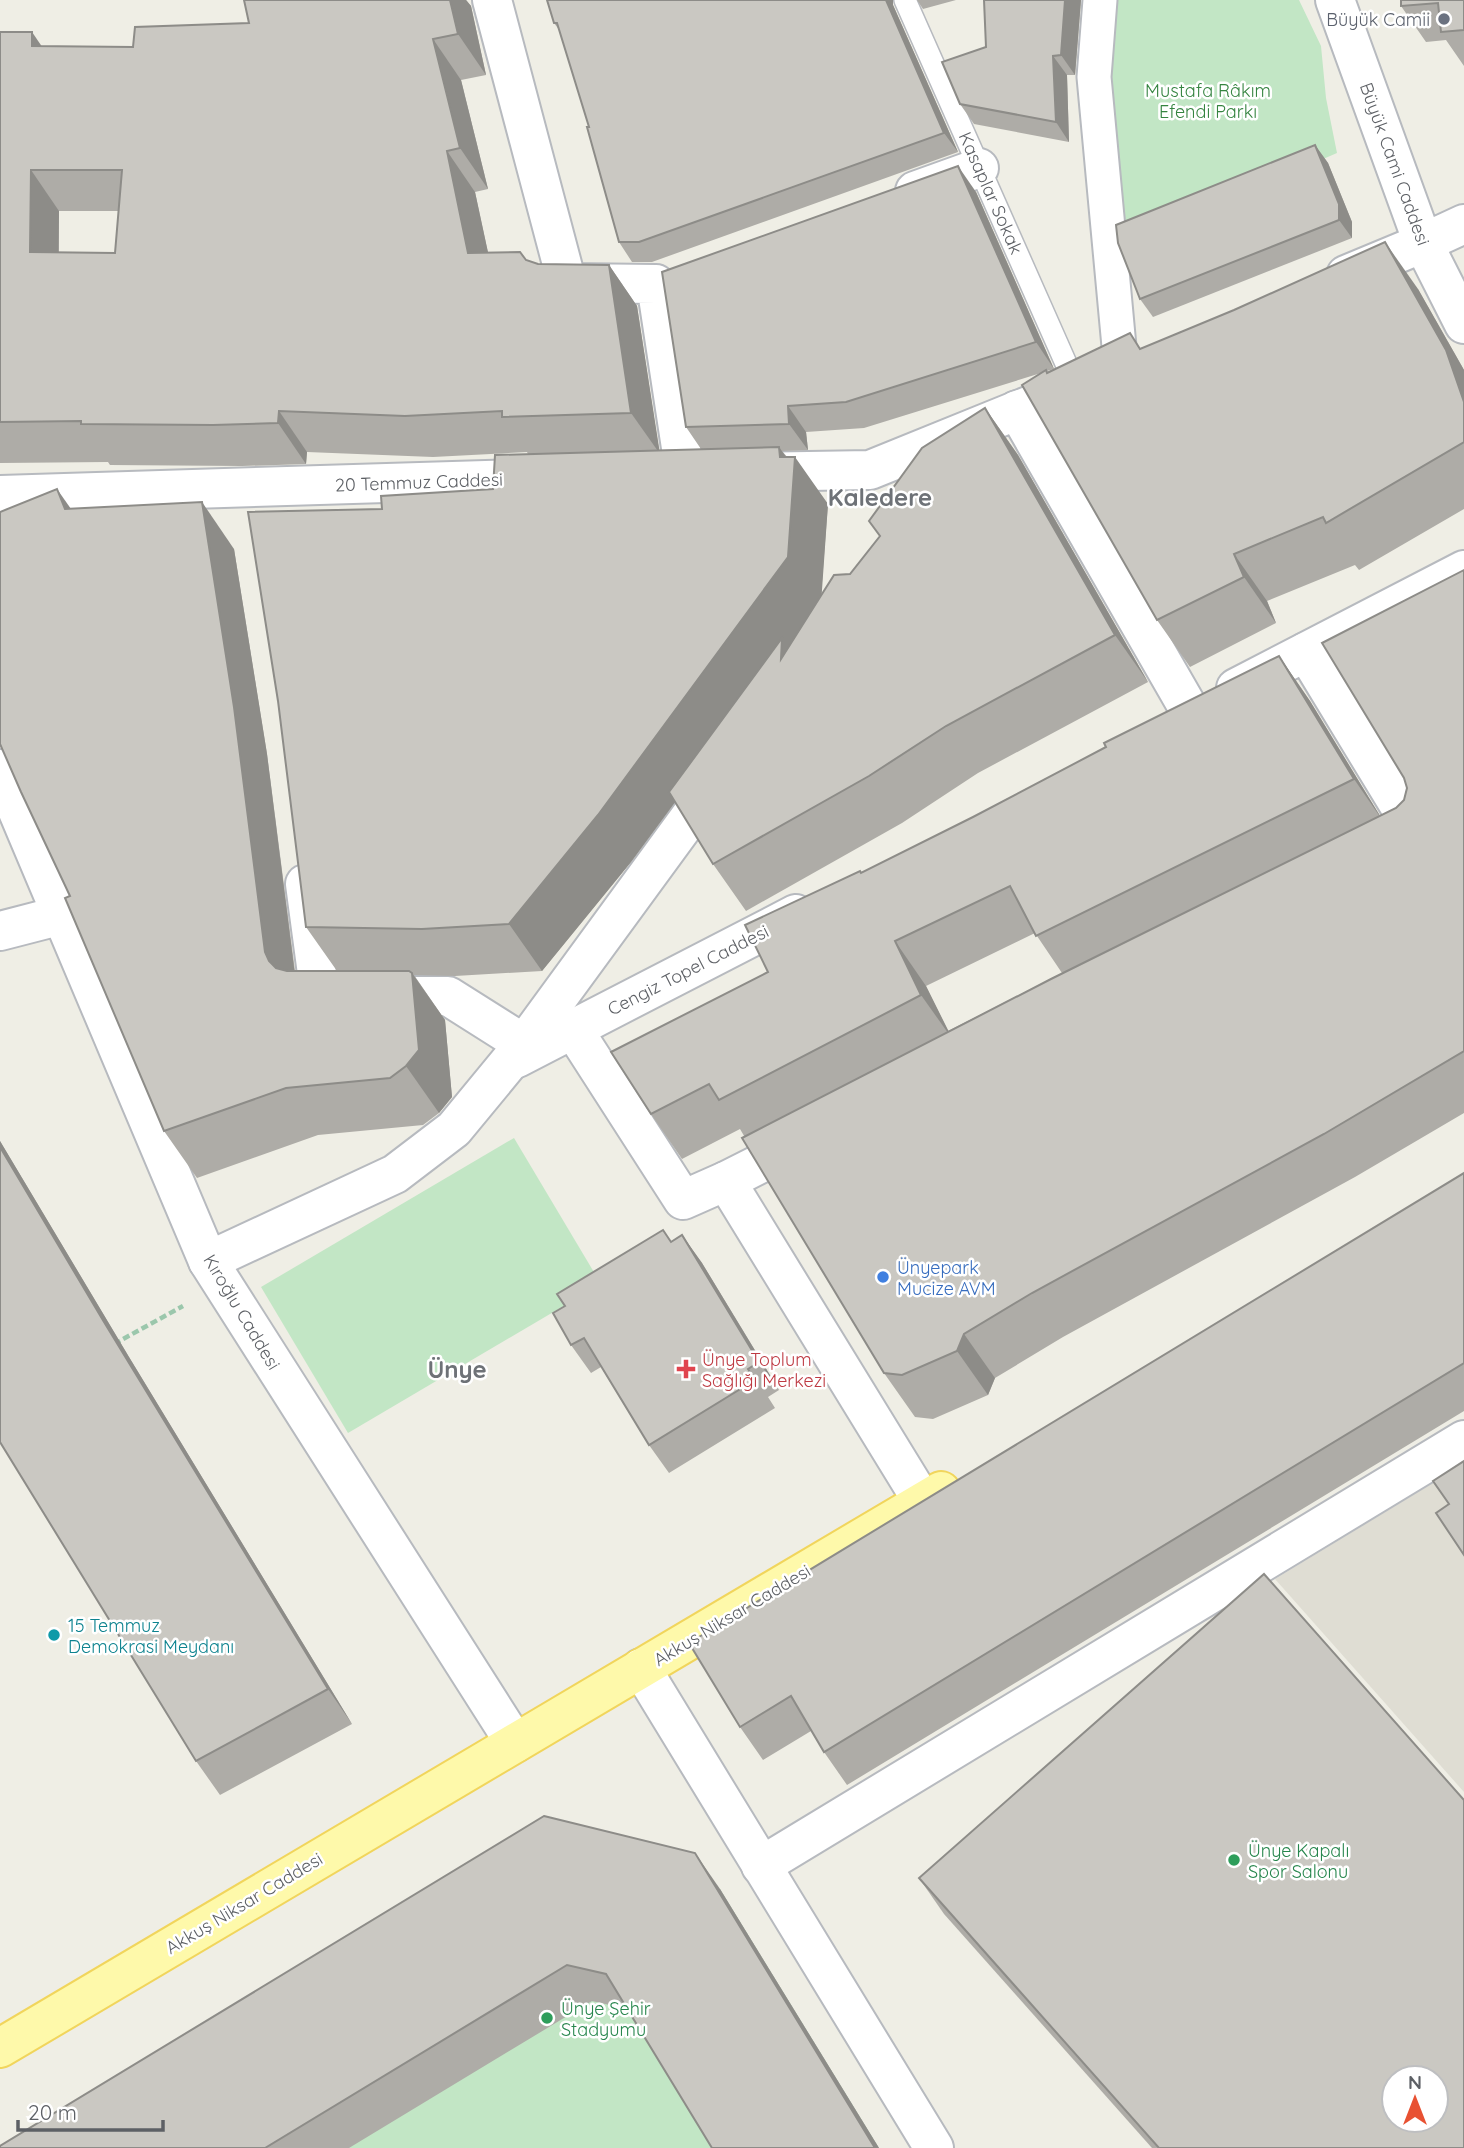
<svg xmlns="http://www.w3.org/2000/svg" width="1464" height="2148" viewBox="0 0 1464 2148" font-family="Quicksand,sans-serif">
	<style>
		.education { fill: #dfddd3 }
		.green { fill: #c2e6c5 }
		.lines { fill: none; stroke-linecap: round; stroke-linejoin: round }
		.service-casing { stroke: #b7babf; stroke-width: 24 }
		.pedestrian-casing { stroke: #b7babf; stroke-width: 37 }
		.minor-casing { stroke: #b7babf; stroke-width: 42 }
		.tertiary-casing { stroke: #b7babf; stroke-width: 42 }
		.primary-casing { stroke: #f1d55c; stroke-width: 42 }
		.path { stroke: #9bc7ac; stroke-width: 4.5; stroke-dasharray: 7 3.5; stroke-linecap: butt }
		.service { stroke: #fff; stroke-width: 21 }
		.pedestrian { stroke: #fff; stroke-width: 33 }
		.minor { stroke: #fff; stroke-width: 38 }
		.tertiary { stroke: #fff; stroke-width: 38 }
		.primary { stroke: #fef9aa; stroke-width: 38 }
		.wall { fill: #aeaca7; fill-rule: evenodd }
		.shaded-wall { fill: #8d8c88 }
		.building { fill: #cac8c2; stroke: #8d8c88; stroke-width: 2; fill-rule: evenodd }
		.worship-dot { fill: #6b7280; stroke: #fff; stroke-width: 2.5 }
		.shop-dot { fill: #3f7fe0; stroke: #fff; stroke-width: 2.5 }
		.health-dot { fill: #e0444e; stroke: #fff; stroke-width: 2.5 }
		.culture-dot { fill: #0f9aa8; stroke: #fff; stroke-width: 2.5 }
		.leisure-dot { fill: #2e9e5b; stroke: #fff; stroke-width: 2.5 }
		.labels { text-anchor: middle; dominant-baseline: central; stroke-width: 5; stroke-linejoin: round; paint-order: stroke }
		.worship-label { font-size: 18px; fill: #5b616d; stroke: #fff; text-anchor: end }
		.park-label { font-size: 18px; fill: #358440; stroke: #fff }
		.street-label { font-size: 18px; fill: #5d6065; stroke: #fff }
		.shop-label { font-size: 18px; fill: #366cbe; stroke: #fff; text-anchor: start }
		.health-label { font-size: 18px; fill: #be3a42; stroke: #fff; text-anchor: start }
		.culture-label { font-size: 18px; fill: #0d838f; stroke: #fff; text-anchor: start }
		.leisure-label { font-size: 18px; fill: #27864d; stroke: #fff; text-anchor: start }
		.district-label { font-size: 24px; font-weight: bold; fill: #6e7277; stroke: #fff }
	</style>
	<rect width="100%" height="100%" fill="#efeee5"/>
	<path class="education" d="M 1464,1464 L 1464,1792 L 1275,1579 Z"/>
	<g class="green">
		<path d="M 1113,0 L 1299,0 L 1321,46 L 1326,98 L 1337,153 L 1124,245 L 1104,73 Z"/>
		<path d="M 514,1138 L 601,1284 L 348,1433 L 261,1287 Z"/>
		<path d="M 569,1852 L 720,1889 L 879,2148 L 81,2148 Z"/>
	</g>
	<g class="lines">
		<defs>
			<path id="service" d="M 905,0 L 1076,386"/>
			<path id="pedestrian" d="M 1100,0 L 1094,77 L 1121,368"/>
			<g id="minor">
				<path d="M 492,0 L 567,283 L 656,284 L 685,474"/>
				<path d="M 915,191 L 979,168"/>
				<path d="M 1423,243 L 1464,224"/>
				<path d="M 1017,410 L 1190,711"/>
				<path d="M 1306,652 L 1416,833 L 1400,841"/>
				<path d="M 305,884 L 320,996 L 448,996 L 524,1044"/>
				<path d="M 0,931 L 62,915"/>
				<path d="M 573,1029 L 683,1200 L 726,1181 L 923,1502"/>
				<path d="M 726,1181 L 805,1141"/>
				<path d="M 641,1668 L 934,2148"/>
				<path d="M 761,1866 L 1464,1440"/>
			</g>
			<g id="tertiary">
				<path d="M 1335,0 L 1423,243 L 1464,324"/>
				<path d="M 1346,275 L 1423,243"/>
				<path d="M 754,472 L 870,470 L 1080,385"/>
				<path d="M 0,495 L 547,478"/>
				<path d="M 1236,688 L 1464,570"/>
				<path d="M 0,769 L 208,1261 L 515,1743"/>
				<path d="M 517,1058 L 796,914"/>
				<path d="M 208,1261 L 395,1174 L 454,1129 L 524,1044 L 717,780"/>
			</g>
			<path id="primary" d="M 0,2048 L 941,1491"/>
		</defs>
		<use href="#service" class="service-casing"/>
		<use href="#pedestrian" class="pedestrian-casing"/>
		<use href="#minor" class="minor-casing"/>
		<use href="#tertiary" class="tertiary-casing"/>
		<use href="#primary" class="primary-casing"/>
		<path class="path" d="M 114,1344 L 183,1306"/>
		<use href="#service" class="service"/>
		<use href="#pedestrian" class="pedestrian"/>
		<use href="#minor" class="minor"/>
		<use href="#tertiary" class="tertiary"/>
		<use href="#primary" class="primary"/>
	</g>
	<g class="wall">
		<path d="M 244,0 L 466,0 L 471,6 L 486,75 L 461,80 L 488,189 L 475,192 L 488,253 L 526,260 L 538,264 L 609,265 L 637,306 L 659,450 L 701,449 L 686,427 L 976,192 L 1054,369 L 1047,371 L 1048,373 L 1141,348 L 1418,289 L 1464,370 L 1464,509 L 1359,570 L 1355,565 L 1267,601 L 1276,623 L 1190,667 L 1157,620 L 1041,373 L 864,428 L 806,432 L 808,450 L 782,451 L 828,504 L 821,595 L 850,574 L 985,408 L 1018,455 L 1148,682 L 978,773 L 902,823 L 746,911 L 713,864 L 675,802 L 631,862 L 542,971 L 455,976 L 414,975 L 445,1020 L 452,1097 L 439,1113 L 423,1125 L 318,1135 L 197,1178 L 164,1131 L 70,896 L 71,509 L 234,549 L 267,754 L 295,971 L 337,971 L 306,927 L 382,509 L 493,489 L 528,454 L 527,452 L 433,457 L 307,452 L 306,464 L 242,466 L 110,465 L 108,462 L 0,463 L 0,32 L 41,46 L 133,47 L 249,23 ZM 59,211 L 119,211 L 115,253 L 59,252 Z"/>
		<path d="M 547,0 L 893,5 L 958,152 L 652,262 L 632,262 L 619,242 L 589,127 L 560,31 L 554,23 Z"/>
		<path d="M 917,0 L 956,0 L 923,9 Z"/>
		<path d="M 1081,0 L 1075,75 L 1067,75 L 1069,142 L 974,124 L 960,104 L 986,47 Z"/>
		<path d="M 1464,0 L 1464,66 L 1446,40 L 1426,42 L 1401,6 Z"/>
		<path d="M 1315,145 L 1328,163 L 1352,222 L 1352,238 L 1153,317 L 1140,299 Z"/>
		<path d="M 1464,570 L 1464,1113 L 1355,1177 L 1063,1337 L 995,1378 L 988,1395 L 933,1419 L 915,1417 L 884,1373 L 740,1129 L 682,1159 L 651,1114 L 861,873 L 973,817 L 1279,656 L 1310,701 L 1380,816 L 1396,808 L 1404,800 ZM 1035,933 L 1062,973 L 948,1031 L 926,986 Z"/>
		<path d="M 0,1141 L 129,1357 L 352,1724 L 220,1795 L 196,1761 L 0,1442 Z"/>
		<path d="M 1464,1173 L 1464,1411 L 847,1785 L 824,1752 L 811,1731 L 763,1760 L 740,1727 Z"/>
		<path d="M 682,1235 L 702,1263 L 779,1390 L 768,1397 L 775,1408 L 669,1473 L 649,1445 L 601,1367 L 591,1373 L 571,1345 L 671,1242 Z"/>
		<path d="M 919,1878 L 1464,2148 L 1152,2148 L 944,1914 Z"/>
		<path d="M 720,1889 L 879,2148 L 712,2148 L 627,2009 L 592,2001 L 349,2148 L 0,2148 Z"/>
	</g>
	<g class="shaded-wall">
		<path d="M 450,0 L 466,0 L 471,6 L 486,75 L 458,34 Z"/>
		<path d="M 886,0 L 893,0 L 893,5 L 958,152 L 944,133 Z"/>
		<path d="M 1065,0 L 1081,0 L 1075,75 L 1061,55 Z"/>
		<path d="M 32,32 L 60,73 L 32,46 Z"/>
		<path d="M 433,39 L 461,80 L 488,189 L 460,148 Z"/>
		<path d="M 1053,56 L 1067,75 L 1069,142 L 1056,122 Z"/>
		<path d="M 1315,145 L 1328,163 L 1352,222 L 1352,238 L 1339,220 Z"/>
		<path d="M 447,151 L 475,192 L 497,294 L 468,253 Z"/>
		<path d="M 958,166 L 976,192 L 1054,369 L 1036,342 Z"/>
		<path d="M 31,170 L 59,211 L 58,293 L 30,252 Z"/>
		<path d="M 1385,242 L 1418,289 L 1464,370 L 1464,402 Z"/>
		<path d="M 609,265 L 637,306 L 660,454 L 631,413 Z"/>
		<path d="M 788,406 L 806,432 L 808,450 L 789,424 Z"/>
		<path d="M 985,408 L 1018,455 L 1148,682 L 1115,635 Z"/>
		<path d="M 279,411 L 307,452 L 306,464 L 278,423 Z"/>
		<path d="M 779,447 L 794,468 L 795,457 L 828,504 L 821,604 L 631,862 L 542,971 L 509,924 L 780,457 Z"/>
		<path d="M 57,489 L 90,536 L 65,509 Z"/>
		<path d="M 202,502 L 234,549 L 267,754 L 298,999 L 269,961 L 265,952 Z"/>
		<path d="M 1234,554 L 1267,601 L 1276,623 L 1244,577 Z"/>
		<path d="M 1279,656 L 1310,701 L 1385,824 L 1354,779 Z"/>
		<path d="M 895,941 L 926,986 L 953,1040 L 921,995 Z"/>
		<path d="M 412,973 L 445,1020 L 452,1097 L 439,1113 L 406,1066 Z"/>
		<path d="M 0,1141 L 129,1357 L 352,1724 L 328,1689 L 104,1322 L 0,1147 Z"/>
		<path d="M 682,1235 L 702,1263 L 779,1390 L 759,1362 Z"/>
		<path d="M 964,1334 L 995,1378 L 988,1395 L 957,1351 Z"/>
		<path d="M 695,1853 L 720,1889 L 879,2148 L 875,2148 Z"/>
	</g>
	<g class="building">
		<path d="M 244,0 L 450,0 L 458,34 L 433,39 L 460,148 L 447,151 L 468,253 L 520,252 L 526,260 L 538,264 L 609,265 L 631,413 L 502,417 L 502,411 L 405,416 L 279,411 L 278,423 L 213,425 L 81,424 L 81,421 L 0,422 L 0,32 L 32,32 L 32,46 L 133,47 L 135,27 L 249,23 ZM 31,170 L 122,170 L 115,253 L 30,252 Z"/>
		<path d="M 547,0 L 886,0 L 944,133 L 639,242 L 619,242 L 587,127 L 589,127 L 557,23 L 554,23 Z"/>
		<path d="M 984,0 L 1065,0 L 1061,55 L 1053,56 L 1056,122 L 960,104 L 942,62 L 986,47 Z"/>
		<path d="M 1401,0 L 1464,0 L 1464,30 L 1441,32 L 1438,3 L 1401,6 Z"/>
		<path d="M 1315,145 L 1339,204 L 1339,220 L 1140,299 L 1118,243 L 1116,225 Z"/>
		<path d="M 958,166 L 1036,342 L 846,402 L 788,406 L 789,424 L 686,427 L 662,272 Z"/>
		<path d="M 1385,242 L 1446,350 L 1464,402 L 1464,442 L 1326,523 L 1323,517 L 1234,554 L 1244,577 L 1157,620 L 1022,385 L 1046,370 L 1047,373 L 1130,333 L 1140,349 L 1234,310 Z"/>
		<path d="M 985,408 L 1115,635 L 946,726 L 869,776 L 713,864 L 669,792 L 782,638 L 781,659 L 834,575 L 850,574 L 880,536 L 869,521 L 922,448 Z"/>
		<path d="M 779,447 L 780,457 L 795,457 L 788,557 L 598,815 L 509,924 L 422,929 L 306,927 L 278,701 L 248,512 L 382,509 L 381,496 L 493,489 L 495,455 Z"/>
		<path d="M 57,489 L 65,509 L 202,502 L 234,707 L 265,952 L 269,961 L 276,968 L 287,971 L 409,971 L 412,973 L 419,1050 L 406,1066 L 390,1078 L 286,1088 L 164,1131 L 65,898 L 70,896 L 21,792 L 0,744 L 0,512 Z"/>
		<path d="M 1464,570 L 1464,1051 L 1324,1134 L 1032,1293 L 964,1334 L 957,1351 L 902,1375 L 884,1373 L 742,1138 L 1051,979 L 1396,808 L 1404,800 L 1407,788 L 1404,778 L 1322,643 Z"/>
		<path d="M 1279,656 L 1354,779 L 1036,936 L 1010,886 L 895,941 L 921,995 L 719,1100 L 709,1084 L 651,1114 L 611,1052 L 768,972 L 745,925 L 860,871 L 861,873 L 973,817 L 1106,747 L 1104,743 Z"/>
		<path d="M 0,1147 L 104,1322 L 328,1689 L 196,1761 L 0,1442 Z"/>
		<path d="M 1464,1173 L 1464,1363 L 824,1752 L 791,1696 L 740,1727 L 689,1643 Z"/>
		<path d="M 663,1230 L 671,1242 L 682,1235 L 759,1362 L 748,1369 L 755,1380 L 649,1445 L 584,1338 L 571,1345 L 553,1313 L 565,1306 L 557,1294 Z"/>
		<path d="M 1464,1461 L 1464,1555 L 1436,1513 L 1449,1504 L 1433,1481 Z"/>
		<path d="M 1264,1574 L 1464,1800 L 1464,2148 L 1159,2148 L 919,1878 ZM 1394,2078 L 1436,2078 L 1436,2120 L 1394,2120 Z"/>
		<path d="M 544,1816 L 695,1853 L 875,2148 L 712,2148 L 606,1974 L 567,1965 L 265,2148 L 0,2148 L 0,2146 Z"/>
	</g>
	<circle class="worship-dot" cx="1444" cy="19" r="7"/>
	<circle class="shop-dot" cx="883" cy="1277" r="7"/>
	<path class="health-dot" d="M682.5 1358.5h7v7h7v7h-7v7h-7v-7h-7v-7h7z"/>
	<circle class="culture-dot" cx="54" cy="1635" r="7"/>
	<g class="leisure-dot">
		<circle cx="1234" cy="1860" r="7"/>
		<circle cx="547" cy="2018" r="7"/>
	</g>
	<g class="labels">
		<g class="worship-label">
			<text x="1430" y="19">Büyük Camii</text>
		</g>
		<g class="park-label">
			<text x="1208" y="90">Mustafa Râkım<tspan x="1208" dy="21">Efendi Parkı</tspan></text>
		</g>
		<g class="street-label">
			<text transform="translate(1395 164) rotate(70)">Büyük Cami Caddesi</text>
			<text transform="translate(991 193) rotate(66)">Kasaplar Sokak</text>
			<text transform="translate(419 482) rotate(-2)">20 Temmuz Caddesi</text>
			<text transform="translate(688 970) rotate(-27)">Cengiz Topel Caddesi</text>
			<text transform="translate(242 1312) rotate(59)">Kıroğlu Caddesi</text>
			<text transform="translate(732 1615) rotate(-31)">Akkuş Niksar Caddesi</text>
			<text transform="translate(244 1903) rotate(-31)">Akkuş Niksar Caddesi</text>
		</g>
		<g class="shop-label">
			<text x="897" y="1267">Ünyepark<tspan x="897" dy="21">Mucize AVM</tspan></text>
		</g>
		<g class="health-label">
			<text x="702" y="1359">Ünye Toplum<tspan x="702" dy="21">Sağlığı Merkezi</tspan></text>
		</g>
		<g class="culture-label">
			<text x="68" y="1625">15 Temmuz<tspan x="68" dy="21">Demokrasi Meydanı</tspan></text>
		</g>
		<g class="leisure-label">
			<text x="1248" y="1850">Ünye Kapalı<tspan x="1248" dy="21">Spor Salonu</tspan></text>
			<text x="561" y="2008">Ünye Şehir<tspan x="561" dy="21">Stadyumu</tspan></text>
		</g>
		<g class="district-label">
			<text x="880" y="497">Kaledere</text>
			<text x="457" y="1369">Ünye</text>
		</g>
	</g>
	<g transform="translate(1415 2099)"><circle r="33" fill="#ffffff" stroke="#bebfc1" stroke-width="2"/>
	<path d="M0-5L12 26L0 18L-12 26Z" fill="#e85132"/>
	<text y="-10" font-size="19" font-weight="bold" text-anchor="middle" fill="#5d6065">N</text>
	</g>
	<path d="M18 2120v10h145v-10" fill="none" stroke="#5d6065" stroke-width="3.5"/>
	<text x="28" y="2120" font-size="21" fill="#5d6065" stroke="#ffffff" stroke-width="5" paint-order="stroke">20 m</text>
</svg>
